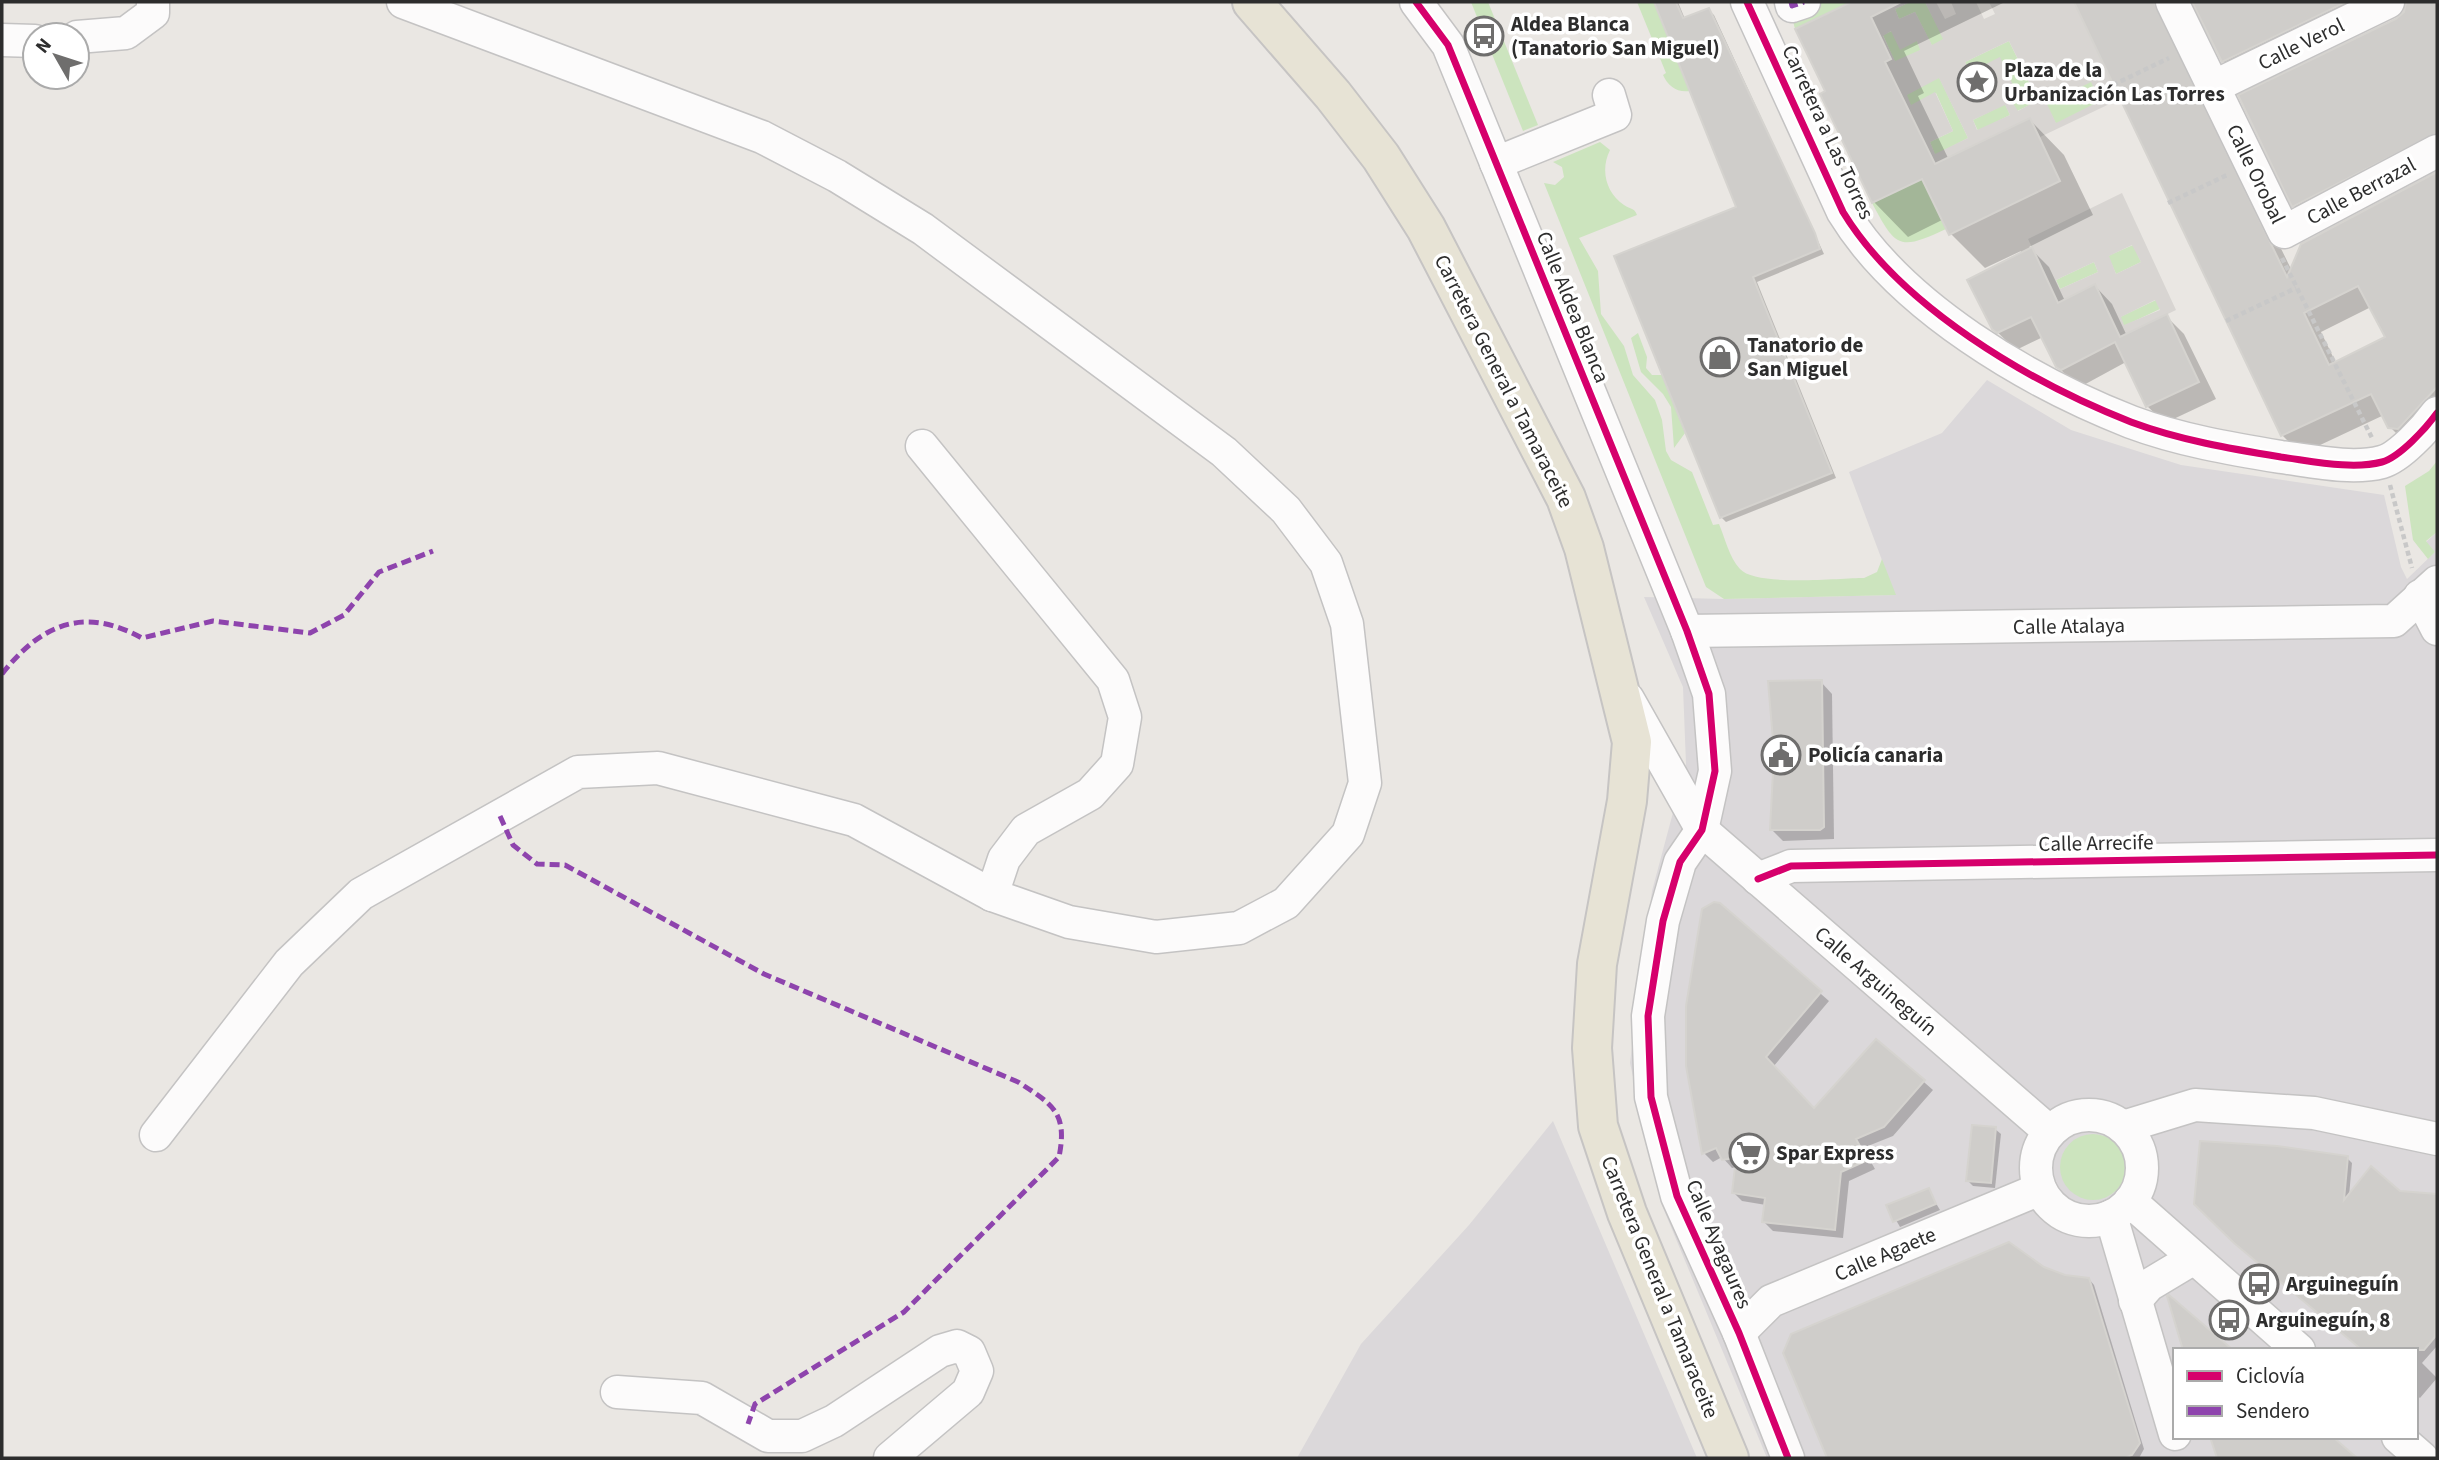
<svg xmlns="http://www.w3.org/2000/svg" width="2439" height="1460" viewBox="0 0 2439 1460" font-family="'Source Sans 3',sans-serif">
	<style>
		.industrial { fill: #dbd8da; fill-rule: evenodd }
		.green { fill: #cce4be }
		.plaza { fill: #d8d5d2; fill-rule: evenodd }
		.shadow { fill: #0003; fill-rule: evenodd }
		.building { fill: #cfcdca; stroke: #d5d3cf; stroke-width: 2; fill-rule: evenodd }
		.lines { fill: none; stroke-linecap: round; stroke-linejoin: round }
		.minor-casing { stroke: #c4c3c3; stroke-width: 35 }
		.major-casing { stroke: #c6c4c3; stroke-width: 42 }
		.path { stroke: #c8c8c8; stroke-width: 4.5; stroke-dasharray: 5 3.5; stroke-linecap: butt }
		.minor { stroke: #fcfbfb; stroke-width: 32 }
		.major { stroke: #e7e3d5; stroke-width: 38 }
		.quiet { stroke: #8e44ad; stroke-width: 5; stroke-dasharray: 10 5; stroke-linecap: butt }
		.cycleway-casing { stroke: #fff; stroke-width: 11 }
		.cycleway { stroke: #d6006c; stroke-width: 7 }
		.labels { text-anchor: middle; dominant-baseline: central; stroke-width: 7; stroke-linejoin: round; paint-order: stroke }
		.poi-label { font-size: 21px; font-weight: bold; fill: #2d2d2d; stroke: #fff; text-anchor: start }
		.street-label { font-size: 21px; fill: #2d2d2d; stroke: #fff }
	</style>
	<rect width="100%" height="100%" fill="#eae7e3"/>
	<g class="industrial">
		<path d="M 1987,380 L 2071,430 L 2181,465 L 2384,495 L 2401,567 L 2407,579 L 2435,552 L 2426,542 L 2437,532 L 2437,1458 L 1767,1458 L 1661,1203 L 1630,1063 L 1652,891 L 1686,764 L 1683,687 L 1644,597 L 1724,599 L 1895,595 L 1849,472 L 1942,433 ZM 2175,1350 L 2416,1350 L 2416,1437 L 2175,1437 Z"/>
		<path d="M 1553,1121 L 1697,1458 L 1297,1458 L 1361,1344 L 1469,1225 Z"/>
	</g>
	<g class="green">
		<path d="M 1471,2 L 1488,2 L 1538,125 L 1523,131 Z"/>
		<path d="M 1637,2 L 1654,2 L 1690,91 C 1677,93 1668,86 1663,75 L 1666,73 Z"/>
		<path d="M 1804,2 L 1851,2 L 1795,29 L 1792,17 Z"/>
		<path d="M 1910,2 L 1925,2 L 1944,39 L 1932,46 L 1915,12 L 1899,19 L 1895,9 Z"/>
		<path d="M 1892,31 L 1917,41 L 1921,50 L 1895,62 L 1883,35 Z"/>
		<path d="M 2009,41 L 2038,101 L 2017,111 L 2012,102 L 2019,98 L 1970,72 L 1965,62 Z"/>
		<path d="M 1939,77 L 1968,138 L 1935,155 L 1930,142 L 1953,131 L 1936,93 L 1911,106 L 1906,95 Z"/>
		<path d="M 2091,81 L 2101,101 L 2056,124 L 2046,104 Z"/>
		<path d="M 2005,104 L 2010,115 L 1978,131 L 1973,120 Z"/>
		<path d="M 1600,142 L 1610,150 C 1600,170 1606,193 1624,205 C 1631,210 1634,207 1637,215 L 1579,238 L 1598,271 L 1601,314 L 1624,346 L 1633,375 L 1655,400 L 1662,420 L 1666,451 L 1671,460 L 1692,472 L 1713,525 L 1719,524 C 1725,538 1729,557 1740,569 C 1756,587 1839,578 1864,578 L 1877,572 L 1882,559 L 1896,595 L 1724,599 L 1706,587 L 1544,183 L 1555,185 L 1564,177 L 1562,167 L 1553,162 Z"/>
		<path d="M 1922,179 L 1946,229 C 1899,251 1896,248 1872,203 Z"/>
		<path d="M 2133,245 L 2141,262 L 2116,274 L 2108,256 Z"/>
		<path d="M 2094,262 L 2098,272 L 2060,289 L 2056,280 Z"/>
		<path d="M 2156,300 L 2160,309 L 2124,326 L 2120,317 Z"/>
		<path d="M 1638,333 L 1647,357 L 1646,368 L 1652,375 L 1662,375 L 1685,433 L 1674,448 L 1671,407 L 1663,394 L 1641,372 L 1631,338 Z"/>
		<path d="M 2437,461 L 2437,532 L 2426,541 L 2435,552 L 2428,559 L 2413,540 L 2405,486 L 2429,471 Z"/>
		<circle cx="2093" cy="1167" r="33"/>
	</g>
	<g class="plaza">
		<path d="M 1901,2 L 1910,2 L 1895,9 L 1899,19 L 1915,12 L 1932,45 L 1943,39 L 1925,2 L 1936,2 L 1945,19 L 1956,14 L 1951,2 L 1976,2 L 1984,19 L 1995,14 L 1989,2 L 2074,2 L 2120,99 L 2040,137 L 2030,118 L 1935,164 L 1885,62 L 1891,58 L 1871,16 ZM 1891,31 L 1900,50 L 1917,41 L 1920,50 L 1895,61 L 1883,36 ZM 2009,41 L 2038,100 L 2018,111 L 2012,102 L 2019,98 L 2000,57 L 1970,72 L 1965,62 ZM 1939,78 L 1968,138 L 1935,154 L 1930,142 L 1953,131 L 1935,92 L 1911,105 L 1907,95 ZM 2091,82 L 2100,101 L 2056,123 L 2047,104 ZM 2005,105 L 2010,115 L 1977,130 L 1973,120 Z"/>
		<path d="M 2122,193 L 2176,310 L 2120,337 L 2095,284 L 2055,305 L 2056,298 L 2028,239 ZM 2132,245 L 2141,262 L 2116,274 L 2109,256 ZM 2094,262 L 2098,272 L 2060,289 L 2056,280 ZM 2155,300 L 2160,310 L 2124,325 L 2121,317 Z"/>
	</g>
	<g class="shadow">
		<path d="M 1656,2 L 1678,2 L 1685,19 L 1708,10 L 1714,15 L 1824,254 L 1757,282 L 1836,478 L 1726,522 L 1721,517 L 1739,208 Z"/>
		<path d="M 1855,2 L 2005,2 L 1904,51 L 1924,93 L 1918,96 L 1949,160 L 2030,120 L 2064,155 L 2093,215 L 2029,247 L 2049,267 L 2065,301 L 2095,286 L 2112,304 L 2127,336 L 2166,316 L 2184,334 L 2216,399 L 2165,423 L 2147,406 L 2126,362 L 2080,387 L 2075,384 L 2057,366 L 2043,337 L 2016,350 L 1993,328 L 2021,251 L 1985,268 L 1951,234 L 1944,219 L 1908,237 L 1874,202 L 1822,95 L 1828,92 L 1798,30 Z"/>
		<path d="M 2076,2 L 2164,2 L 2174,30 L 2292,271 L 2302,245 L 2437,174 L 2437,424 L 2409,446 L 2390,427 L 2384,415 L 2301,454 L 2282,435 ZM 2371,307 L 2387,338 L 2336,363 L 2321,332 Z"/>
		<path d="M 2193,2 L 2397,2 L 2242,80 L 2223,61 Z"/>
		<path d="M 2426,2 L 2437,4 L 2437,158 L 2312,224 L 2294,206 L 2397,20 Z"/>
		<path d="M 1821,682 L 1832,694 L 1834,839 L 1783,841 L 1772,830 Z"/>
		<path d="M 1719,905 L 1829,1001 L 1773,1067 L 1814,1110 L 1877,1041 L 1933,1090 L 1893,1136 L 1863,1148 L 1875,1169 L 1849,1181 L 1843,1238 L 1773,1231 L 1764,1222 L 1766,1205 L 1742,1201 L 1734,1193 L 1737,1167 L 1732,1168 L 1722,1157 L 1713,1162 L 1704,1153 L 1688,1007 L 1704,910 Z"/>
		<path d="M 1995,1129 L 2001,1134 L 1995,1188 L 1973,1186 L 1968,1181 Z"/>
		<path d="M 2347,1158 L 2352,1163 L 2349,1196 L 2399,1193 L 2437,1195 L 2437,1346 L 2422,1363 L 2437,1378 L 2420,1398 L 2416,1395 L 2416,1350 L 2201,1209 Z"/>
		<path d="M 1928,1190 L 1940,1210 L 1900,1227 L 1888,1206 Z"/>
		<path d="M 2043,1268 L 2064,1277 L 2089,1279 L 2094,1285 L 2144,1449 L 2139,1458 L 1829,1458 L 1785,1353 Z"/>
		<path d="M 2211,1437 L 2330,1437 L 2354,1458 L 2218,1458 Z"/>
	</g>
	<g class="building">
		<path d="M 1654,2 L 1676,2 L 1683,18 L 1709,8 L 1815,233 L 1820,249 L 1753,277 L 1832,473 L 1720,518 L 1614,256 L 1736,207 Z"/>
		<path d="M 1851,2 L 1901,2 L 1871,17 L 1891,59 L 1885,62 L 1935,164 L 2030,118 L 2060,181 L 1949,235 L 1922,179 L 1872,203 L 1820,94 L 1825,91 L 1795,29 Z"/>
		<path d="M 2074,2 L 2154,2 L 2287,277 L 2301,244 L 2437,172 L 2437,387 L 2398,429 L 2388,428 L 2371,394 L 2281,436 ZM 2358,286 L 2385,337 L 2329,365 L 2304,313 Z"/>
		<path d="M 2192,2 L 2346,2 L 2222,62 Z"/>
		<path d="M 2406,2 L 2437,2 L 2437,133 L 2292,207 L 2238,95 L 2396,19 L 2404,12 Z"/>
		<path d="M 2032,247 L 2058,303 L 2095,284 L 2120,337 L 2167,314 L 2199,382 L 2146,407 L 2115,342 L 2061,370 L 2056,367 L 2031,317 L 1997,333 L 1992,329 L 1967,280 Z"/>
		<path d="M 1822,680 L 1824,827 L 1820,830 L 1770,830 L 1774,752 L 1768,681 Z"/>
		<path d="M 1714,902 L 1720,903 L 1822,991 L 1766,1057 L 1814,1108 L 1876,1039 L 1925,1080 L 1884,1127 L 1856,1139 L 1868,1160 L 1841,1172 L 1835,1230 L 1762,1222 L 1765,1198 L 1732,1193 L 1736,1158 L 1722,1160 L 1716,1148 L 1702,1154 L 1686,1066 L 1686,1006 L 1702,909 Z"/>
		<path d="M 1972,1125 L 1996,1127 L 1991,1183 L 1966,1181 Z"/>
		<path d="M 2200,1141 L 2277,1146 L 2348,1156 L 2344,1200 L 2371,1166 L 2400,1191 L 2437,1194 L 2435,1337 L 2424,1350 L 2362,1350 L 2234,1243 L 2194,1204 Z"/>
		<path d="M 1929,1188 L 1936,1204 L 1893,1222 L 1886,1205 Z"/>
		<path d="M 2009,1242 L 2044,1267 L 2065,1275 L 2089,1278 L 2140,1443 L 2132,1455 L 2125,1458 L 1827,1458 L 1783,1353 L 1791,1334 Z"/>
		<path d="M 2169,1295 L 2233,1350 L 2183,1350 L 2167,1296 Z"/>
		<path d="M 2210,1437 L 2333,1437 L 2357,1458 L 2217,1458 Z"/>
	</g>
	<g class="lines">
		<defs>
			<g id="minor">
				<path d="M 1416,2 L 1448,45 L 1687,631 L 1709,694 L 1715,771 L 1702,830 L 1680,862 L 1663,921 L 1648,1016 L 1651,1097 L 1677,1196 L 1739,1333 L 1788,1458"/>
				<path d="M 1747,2 L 1843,212 C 1901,307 2029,382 2131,422 C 2179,440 2232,449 2281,457 C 2312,461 2352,470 2382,462 C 2400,457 2426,428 2437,413"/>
				<path d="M 1791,2 L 1792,6 L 1804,2"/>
				<path d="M 2172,2 L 2284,232 L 2437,151"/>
				<path d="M 77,37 L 126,33 L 153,13 L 153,2"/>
				<path d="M 2,40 L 35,41"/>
				<path d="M 2213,87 L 2388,2"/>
				<path d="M 1496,163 L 1615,115 L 1609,95"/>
				<path d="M 922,446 L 1113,680 L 1125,717 L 1117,764 L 1090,794 L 1026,830 L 1004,859 L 992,895"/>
				<path d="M 2420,596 L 2437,629"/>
				<path d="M 1687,631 L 2394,621 L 2437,582"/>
				<path d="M 1628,699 L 1702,830 L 2050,1132"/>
				<path d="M 1758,879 L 1791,866 L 2437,855"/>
				<circle cx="2089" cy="1168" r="53"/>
				<path d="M 2123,1127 L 2195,1105 L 2314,1113 L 2437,1139"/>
				<path d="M 156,1135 L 289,963 L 361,894 L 578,772 L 658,768 L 854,820 L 992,895 L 1069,922 L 1156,937 L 1239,928 L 1286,903 L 1348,834 L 1365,783 L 1347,624 L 1326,563 L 1286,510 L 1224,452 L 923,229 L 837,176 L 762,137 L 403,2"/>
				<path d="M 2130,1201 L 2299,1350"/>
				<path d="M 2111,1216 L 2175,1434"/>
				<path d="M 2135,1301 L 2149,1285 L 2194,1258"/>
				<path d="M 1739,1333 L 1771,1301 L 2040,1189"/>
				<path d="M 617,1392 L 702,1398 L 768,1436 L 802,1436 L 834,1421 L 940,1351 L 957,1346 L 969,1352 L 977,1371 L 968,1392 L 890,1458"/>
				<path d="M 2398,1437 L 2422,1458"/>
			</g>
			<path id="major" d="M 1252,2 L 1333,95 L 1381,157 L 1426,228 L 1566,498 L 1584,548 L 1632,742 L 1627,801 L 1597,964 L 1592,1048 L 1598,1126 L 1627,1213 L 1729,1458"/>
		</defs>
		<use href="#minor" class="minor-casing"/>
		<use href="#major" class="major-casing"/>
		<g class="path">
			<path d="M 2113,85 L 2169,58"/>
			<path d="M 2168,203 L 2227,175"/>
			<path d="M 2282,258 L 2372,438"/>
			<path d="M 2226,321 L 2296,288"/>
			<path d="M 2390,485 L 2412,568"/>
		</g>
		<use href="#minor" class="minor"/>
		<use href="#major" class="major"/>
		<g class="quiet">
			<path d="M 1791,2 L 1792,6 L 1804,2"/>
			<path d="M 2,674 C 41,624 84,606 142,638 L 213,621 L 310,633 L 344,615 L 379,572 L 433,551"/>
			<path d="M 500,816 L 513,845 L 537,864 L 565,865 L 764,974 L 1018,1082 C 1052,1104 1068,1112 1059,1157 L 904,1312 L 755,1404 L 748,1424"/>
		</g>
		<defs>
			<g id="cycleway">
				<path d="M 1416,2 L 1448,45 L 1687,631 L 1709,694 L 1715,771 L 1702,830 L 1680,862 L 1663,921 L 1648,1016 L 1651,1097 L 1677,1196 L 1739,1333 L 1788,1458"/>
				<path d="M 1747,2 L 1843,212 C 1901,307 2029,382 2131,422 C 2179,440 2232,449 2281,457 C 2312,461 2352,470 2382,462 C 2400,457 2426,428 2437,413"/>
				<path d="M 1758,879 L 1791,866 L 2437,855"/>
			</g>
		</defs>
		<use href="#cycleway" class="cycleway-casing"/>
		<use href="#cycleway" class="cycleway"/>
	</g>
	<defs>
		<symbol id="bus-ring" viewBox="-11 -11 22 22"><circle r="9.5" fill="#fff" stroke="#6f6e6d" stroke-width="1.5"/><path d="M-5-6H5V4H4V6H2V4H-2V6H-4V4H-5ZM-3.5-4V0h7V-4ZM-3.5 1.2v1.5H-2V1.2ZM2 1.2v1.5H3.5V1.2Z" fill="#6f6e6d"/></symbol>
		<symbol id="sight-ring" viewBox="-11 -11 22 22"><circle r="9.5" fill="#fff" stroke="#6f6e6d" stroke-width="1.5"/><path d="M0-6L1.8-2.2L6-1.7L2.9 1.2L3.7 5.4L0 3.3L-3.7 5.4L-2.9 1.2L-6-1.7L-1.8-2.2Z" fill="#6f6e6d"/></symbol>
		<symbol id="shop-ring" viewBox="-11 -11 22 22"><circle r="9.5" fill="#fff" stroke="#6f6e6d" stroke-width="1.5"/><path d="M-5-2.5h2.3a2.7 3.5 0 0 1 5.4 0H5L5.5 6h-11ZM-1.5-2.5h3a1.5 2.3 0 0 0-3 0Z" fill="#6f6e6d"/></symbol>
		<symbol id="civic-ring" viewBox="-11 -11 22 22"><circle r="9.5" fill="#fff" stroke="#6f6e6d" stroke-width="1.5"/><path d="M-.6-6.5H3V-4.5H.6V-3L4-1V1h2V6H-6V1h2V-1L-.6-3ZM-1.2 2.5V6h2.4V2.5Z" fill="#6f6e6d"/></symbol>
		<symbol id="supermarket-ring" viewBox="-11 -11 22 22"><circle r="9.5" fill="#fff" stroke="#6f6e6d" stroke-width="1.5"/><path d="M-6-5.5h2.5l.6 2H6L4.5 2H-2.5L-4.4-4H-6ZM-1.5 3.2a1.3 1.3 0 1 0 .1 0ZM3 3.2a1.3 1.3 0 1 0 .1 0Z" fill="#6f6e6d"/></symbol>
	</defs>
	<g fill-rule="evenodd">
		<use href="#bus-ring" x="1462" y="14" width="44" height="44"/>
		<use href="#sight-ring" x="1955" y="60" width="44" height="44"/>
		<use href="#shop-ring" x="1698" y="335" width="44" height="44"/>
		<use href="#civic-ring" x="1759" y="733" width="44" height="44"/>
		<use href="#supermarket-ring" x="1727" y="1131" width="44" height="44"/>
		<use href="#bus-ring" x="2237" y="1262" width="44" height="44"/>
		<use href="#bus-ring" x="2207" y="1298" width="44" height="44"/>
	</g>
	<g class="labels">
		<g class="poi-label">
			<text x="1511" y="24">Aldea Blanca<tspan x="1511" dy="24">(Tanatorio San Miguel)</tspan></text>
			<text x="2004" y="70">Plaza de la<tspan x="2004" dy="24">Urbanización Las Torres</tspan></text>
			<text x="1747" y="345">Tanatorio de<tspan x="1747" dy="24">San Miguel</tspan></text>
			<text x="1808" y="755">Policía canaria</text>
			<text x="1776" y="1153">Spar Express</text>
			<text x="2286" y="1284">Arguineguín</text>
			<text x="2256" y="1320">Arguineguín, 8</text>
		</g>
		<g class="street-label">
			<text transform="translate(2301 44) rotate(-26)">Calle Verol</text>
			<text transform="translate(1828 132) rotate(65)">Carretera a Las Torres</text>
			<text transform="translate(2256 174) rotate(64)">Calle Orobal</text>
			<text transform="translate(2361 191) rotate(-28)">Calle Berrazal</text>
			<text transform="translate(1573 307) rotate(68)">Calle Aldea Blanca</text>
			<text transform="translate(1504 381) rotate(63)">Carretera General a Tamaraceite</text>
			<text transform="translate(2069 626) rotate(-1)">Calle Atalaya</text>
			<text transform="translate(2096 843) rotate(-1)">Calle Arrecife</text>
			<text transform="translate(1876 981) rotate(41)">Calle Arguineguín</text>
			<text transform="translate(1719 1244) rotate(67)">Calle Ayagaures</text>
			<text transform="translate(1885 1254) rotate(-23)">Calle Agaete</text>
			<text transform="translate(1660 1287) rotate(68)">Carretera General a Tamaraceite</text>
		</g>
	</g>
	<rect width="2439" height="1460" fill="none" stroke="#2d2d2d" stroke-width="7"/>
	<rect x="2173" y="1348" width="245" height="91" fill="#ffffff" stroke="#ababab" stroke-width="2"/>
	<rect x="2187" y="1371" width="35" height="10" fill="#d6006c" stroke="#ababab" stroke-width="2"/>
	<text x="2236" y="1383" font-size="21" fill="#2d2d2d">Ciclovía</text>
	<rect x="2187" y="1406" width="35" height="10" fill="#8e44ad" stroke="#ababab" stroke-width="2"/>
	<text x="2236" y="1418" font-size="21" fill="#2d2d2d">Sendero</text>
	<g transform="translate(56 56) rotate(309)"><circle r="33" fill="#ffffff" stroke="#ababab" stroke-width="2"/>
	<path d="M0-5L12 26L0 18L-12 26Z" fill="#6f6e6d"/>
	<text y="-10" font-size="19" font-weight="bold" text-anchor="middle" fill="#2d2d2d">N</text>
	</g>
</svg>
